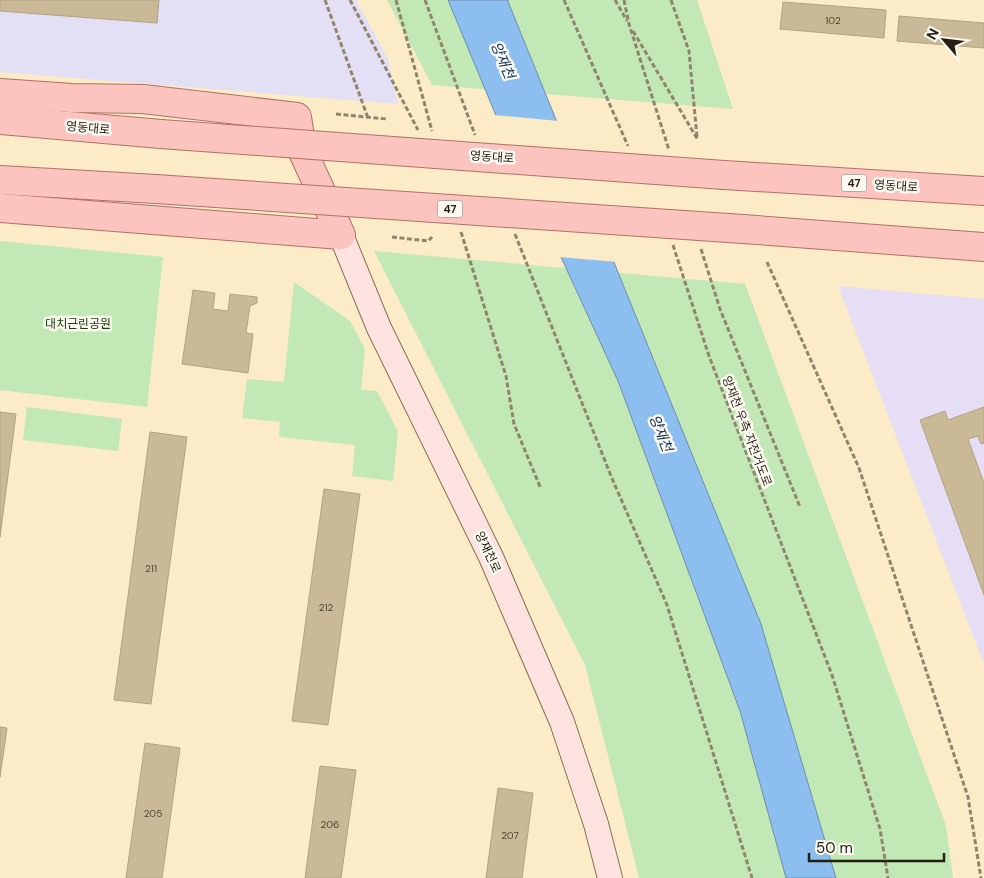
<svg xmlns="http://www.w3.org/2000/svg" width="984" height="878" viewBox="0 0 984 878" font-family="'DM Sans','Noto Sans KR',sans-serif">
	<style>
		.commercial { fill: #e3dff5 }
		.education { fill: #e6def4 }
		.green { fill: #c1e8b5 }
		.water { fill: #8cbeef; stroke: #6d8eac }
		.pier { fill: #fbebc7 }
		.building { fill: #c9b997; stroke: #b2a281 }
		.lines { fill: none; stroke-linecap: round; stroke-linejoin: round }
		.secondary-casing { stroke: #817253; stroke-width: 26 }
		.primary-casing { stroke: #af7167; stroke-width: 30 }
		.path { stroke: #90856c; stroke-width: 3; stroke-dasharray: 5 2.5; stroke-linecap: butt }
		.secondary { stroke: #fee2df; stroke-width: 24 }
		.primary { stroke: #fcc4bf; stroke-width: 28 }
		.primary-bridge-casing { stroke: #af7167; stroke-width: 30; stroke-linecap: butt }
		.primary-bridge { stroke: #fcc4bf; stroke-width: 28 }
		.labels { text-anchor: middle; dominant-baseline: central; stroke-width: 5; stroke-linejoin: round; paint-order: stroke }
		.number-label { font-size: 10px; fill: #4d4532 }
		.shield { fill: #fcf9f2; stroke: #656054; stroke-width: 1 }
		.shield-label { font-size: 11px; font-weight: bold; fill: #241e11 }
		.street-label { font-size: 12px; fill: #241e11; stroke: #fcf9f2 }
		.park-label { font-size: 12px; fill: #184007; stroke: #fcf9f2 }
		.water-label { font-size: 14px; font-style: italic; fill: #0b3050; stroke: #fcf9f2 }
	</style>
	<rect width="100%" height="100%" fill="#fbebc7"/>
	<path class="commercial" d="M 0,0 L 356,0 L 388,59 L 398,104 L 0,72 Z"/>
	<path class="education" d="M 838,286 L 984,299 L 984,664 Z"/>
	<g class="green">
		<path d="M 387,0 L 697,0 L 733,109 L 432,85 Z"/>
		<path d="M 0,241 L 163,257 L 147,407 L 0,390 Z"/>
		<path d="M 374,251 L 745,284 L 946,826 L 953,878 L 639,878 L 585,665 Z"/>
		<path d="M 294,282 L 350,321 L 365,349 L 361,390 L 377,391 L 398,432 L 393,481 L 352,476 L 355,445 L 279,437 L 280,422 L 242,418 L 247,379 L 284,382 Z"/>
		<path d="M 27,407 L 122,419 L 118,451 L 23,440 Z"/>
	</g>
	<path class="water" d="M 448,0 L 508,0 L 509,4 L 761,624 L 836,878 L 786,878 L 740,711 L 618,381 L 497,118 Z"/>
	<path class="pier" d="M 493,115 L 559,121 L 617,262 L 559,257 Z"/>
	<g class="building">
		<path d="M 0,0 L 159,0 L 157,23 L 0,11 Z"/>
		<path d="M 783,2 L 886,10 L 884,38 L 780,29 Z"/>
		<path d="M 899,16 L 984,23 L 984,48 L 897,41 Z"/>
		<path d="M 193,290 L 215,293 L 213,309 L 228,311 L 230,294 L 257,297 L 257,303 L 250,306 L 246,333 L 253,334 L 248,373 L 182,364 Z"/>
		<path d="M 984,407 L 984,443 L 981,444 L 978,436 L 968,439 L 984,483 L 984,595 L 920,420 L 945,411 L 948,420 Z"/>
		<path d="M 0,412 L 16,414 L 0,537 Z"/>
		<path d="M 150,432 L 187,437 L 151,704 L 114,700 Z"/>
		<path d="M 324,489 L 360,494 L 328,725 L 292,721 Z"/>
		<path d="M 0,727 L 7,728 L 0,777 Z"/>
		<path d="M 145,743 L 180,748 L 162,878 L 126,878 Z"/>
		<path d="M 320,766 L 356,770 L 341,878 L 305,878 Z"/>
		<path d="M 498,788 L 533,793 L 522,878 L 486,878 Z"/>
	</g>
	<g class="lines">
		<defs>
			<path id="secondary" d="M 341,235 L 379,328 L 491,557 L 562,722 L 596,824 L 610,878"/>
			<g id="primary">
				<path d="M 0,93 L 72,98 L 143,99 L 297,117 L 302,150 L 341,235 L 0,208"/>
				<path d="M 0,120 L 161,134"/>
				<path d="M 724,175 L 984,191"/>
				<path d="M 0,180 L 156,189"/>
				<path d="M 743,229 L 984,247"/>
			</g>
		</defs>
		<use href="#secondary" class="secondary-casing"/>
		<use href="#primary" class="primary-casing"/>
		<g class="path">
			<path d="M 325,0 L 368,118"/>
			<path d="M 350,0 L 418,130"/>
			<path d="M 396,0 L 432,131"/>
			<path d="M 425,0 L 475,135"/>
			<path d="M 564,0 L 628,146"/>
			<path d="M 615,0 L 627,21"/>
			<path d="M 624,0 L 629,24 L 669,150"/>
			<path d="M 671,0 L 689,51 L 697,137"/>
			<path d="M 633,31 L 698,140"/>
			<path d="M 336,114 L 387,119"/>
			<path d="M 461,232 L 506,376 L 514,424 L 541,489"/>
			<path d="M 515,234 L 611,476 L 667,605 L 752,878"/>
			<path d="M 392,237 L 428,241 L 432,237"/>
			<path d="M 673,245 L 709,356 L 832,675 L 880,829 L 888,878"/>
			<path d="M 701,249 L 720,309 L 800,507"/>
			<path d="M 767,262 L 859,468 L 968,797 L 981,878"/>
		</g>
		<use href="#secondary" class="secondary"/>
		<use href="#primary" class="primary"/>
		<defs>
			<g id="primary-bridge">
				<path d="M 161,134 L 724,175"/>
				<path d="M 156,189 L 743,229"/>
			</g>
		</defs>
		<use href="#primary-bridge" class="primary-bridge-casing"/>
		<use href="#primary-bridge" class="primary-bridge"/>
	</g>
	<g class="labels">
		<g class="number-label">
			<text x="833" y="20">102</text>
			<text x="151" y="568">211</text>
			<text x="326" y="607">212</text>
			<text x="153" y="813">205</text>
			<text x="330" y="824">206</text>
			<text x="510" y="835">207</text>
		</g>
		<g class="shield">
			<rect x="841.5" y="174.5" width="25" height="17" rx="4"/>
			<rect x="437.5" y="200.5" width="25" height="17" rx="4"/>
		</g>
		<g class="shield-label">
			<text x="854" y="183">47</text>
			<text x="450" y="209">47</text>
		</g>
		<g class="street-label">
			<text transform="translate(88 128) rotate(5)">영동대로</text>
			<text transform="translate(492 157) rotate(4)">영동대로</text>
			<text transform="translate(896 186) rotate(4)">영동대로</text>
			<text transform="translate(747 431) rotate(69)">양재천 우측 자전거도로</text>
			<text transform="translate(488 552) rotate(65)">양재천로</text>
		</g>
		<g class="park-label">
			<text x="78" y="324">대치근린공원</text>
		</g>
		<g class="water-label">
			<text transform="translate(503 60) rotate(67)">양재천</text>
			<text transform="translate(661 433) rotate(68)">양재천</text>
		</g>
	</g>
	<g transform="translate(944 40) rotate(298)" stroke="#fcf9f2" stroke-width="4" paint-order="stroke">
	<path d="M0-4L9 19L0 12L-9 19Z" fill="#241e11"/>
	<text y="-8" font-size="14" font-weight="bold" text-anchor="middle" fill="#241e11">N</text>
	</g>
	<path d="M809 853v8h135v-8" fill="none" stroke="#241e11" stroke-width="2.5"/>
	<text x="816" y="853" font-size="15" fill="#241e11" stroke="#fcf9f2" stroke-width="4" paint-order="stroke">50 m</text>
</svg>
